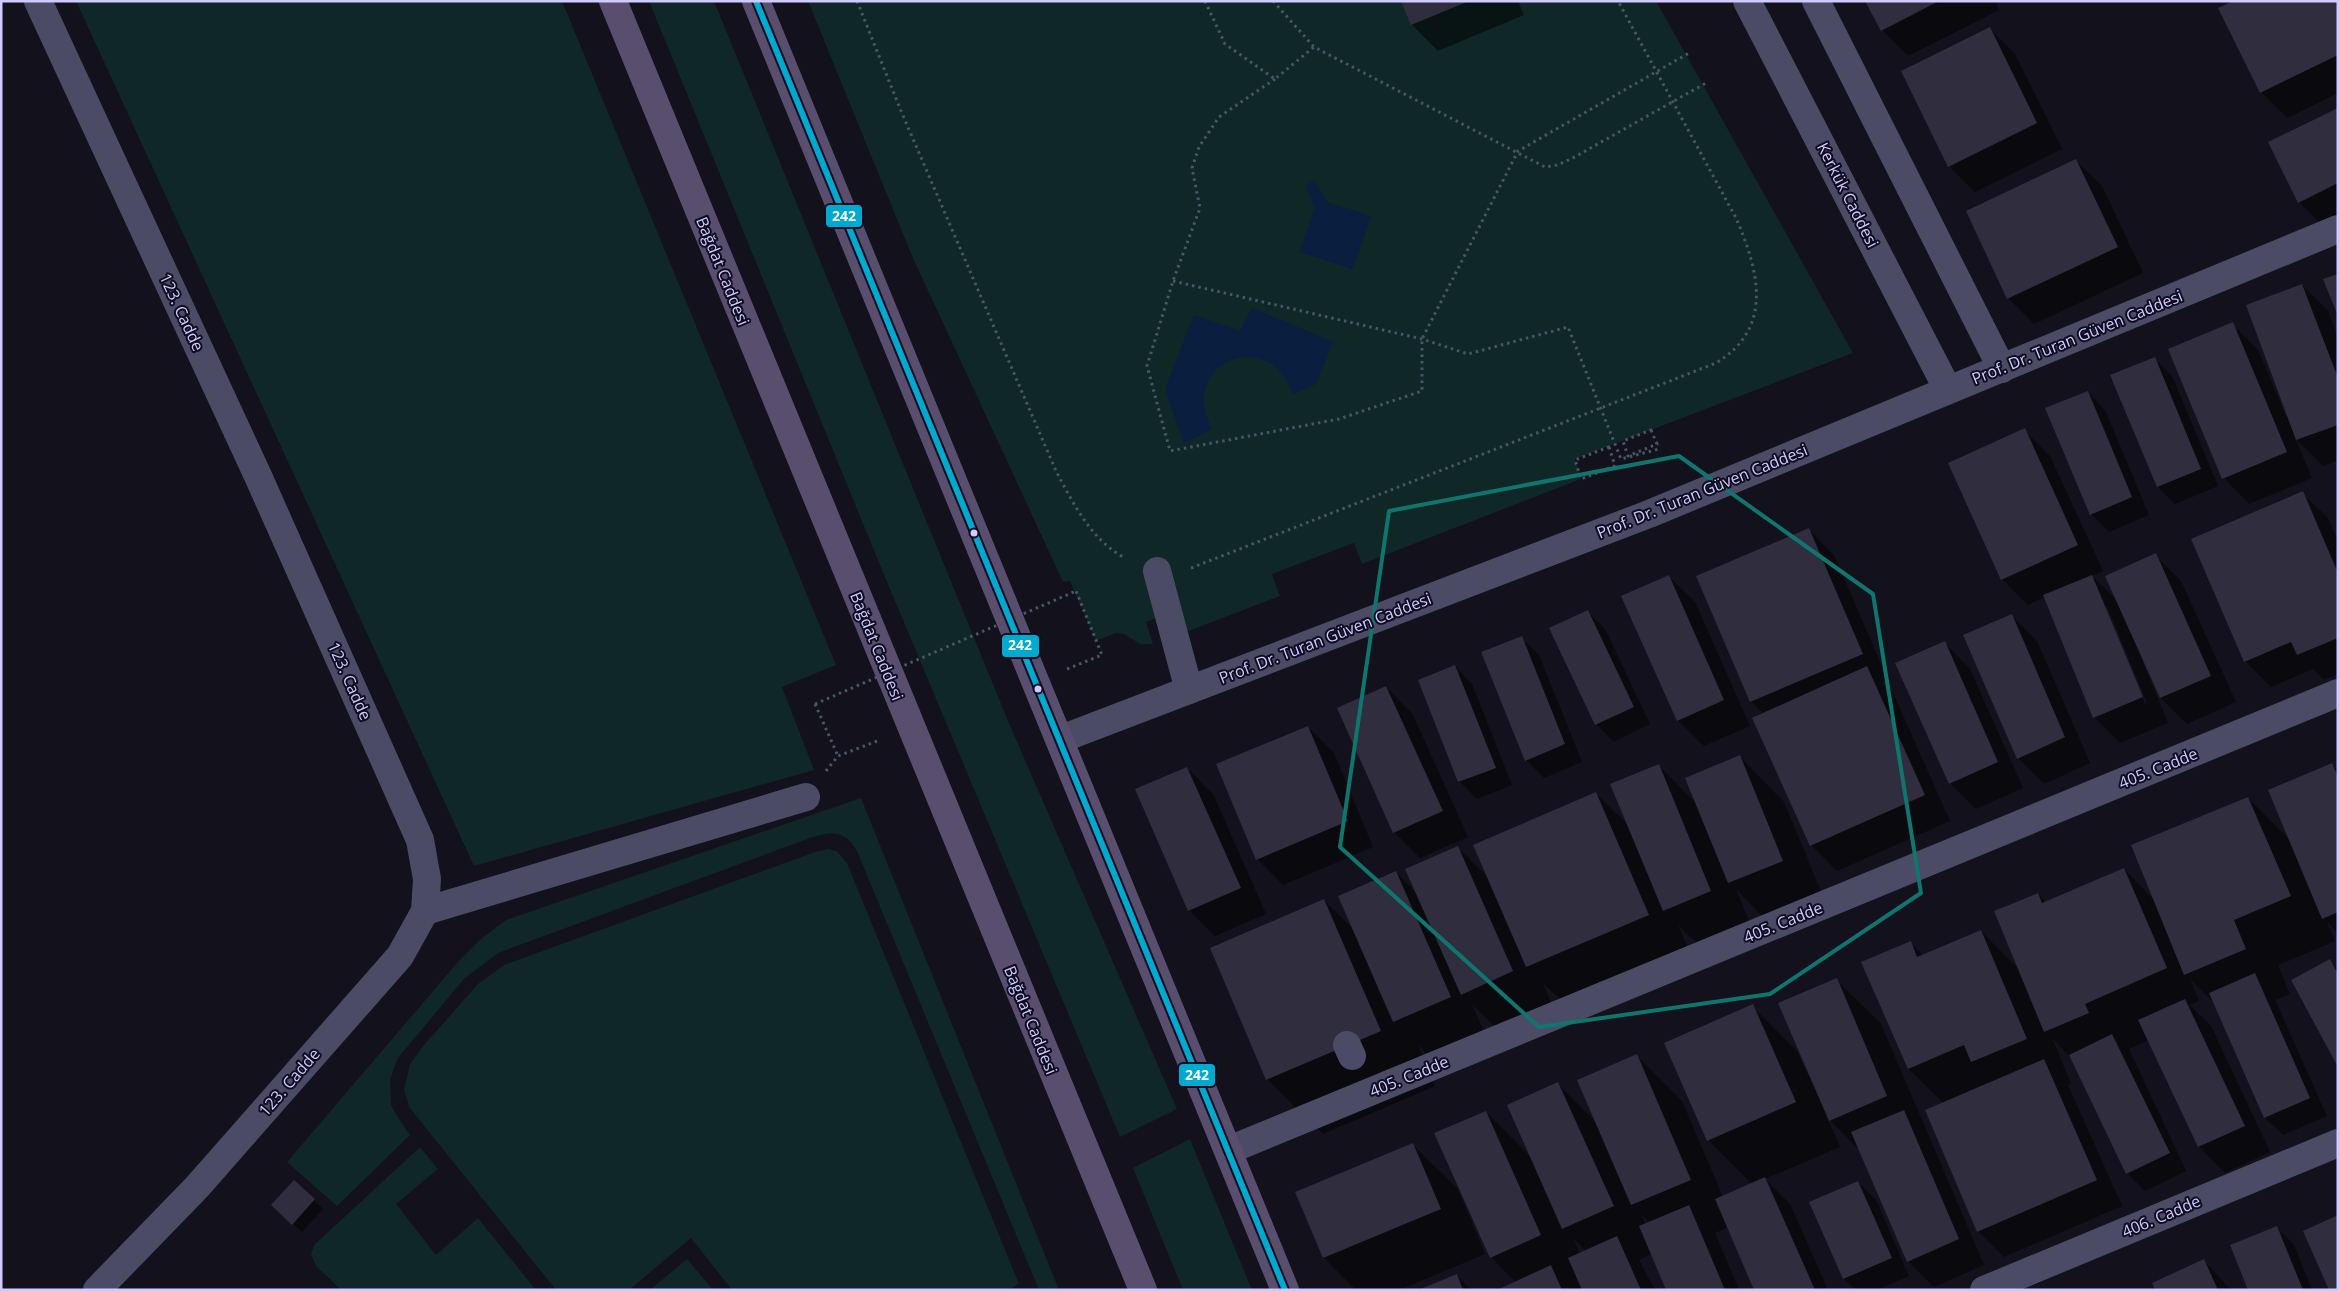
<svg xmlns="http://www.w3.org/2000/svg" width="2339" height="1291" viewBox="0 0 2339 1291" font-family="'Open Sans',sans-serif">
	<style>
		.green { fill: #0f2727 }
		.water { fill: #0a1e3f }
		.shadow { fill: #0007; fill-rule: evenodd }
		.building { fill: #302e3e }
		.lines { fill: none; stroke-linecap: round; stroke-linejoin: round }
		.path { stroke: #475765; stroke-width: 3; stroke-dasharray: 2.5 4; stroke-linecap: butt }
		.minor { stroke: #4c4b65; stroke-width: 28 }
		.major { stroke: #594e6e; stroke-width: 28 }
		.path-bridge { stroke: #475765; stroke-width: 3; stroke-dasharray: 2.5 4; stroke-linecap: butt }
		.bus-1-casing { stroke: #0f0c21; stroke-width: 10 }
		.bus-1 { stroke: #00a9ce; stroke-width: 6 }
		.marked { fill: none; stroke: #0f766e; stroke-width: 4; stroke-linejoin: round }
		.bus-dot { fill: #d0cbff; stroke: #0f0c21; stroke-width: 2 }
		.labels { text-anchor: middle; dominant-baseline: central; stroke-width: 4; stroke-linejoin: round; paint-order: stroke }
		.street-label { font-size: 16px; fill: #d0cbff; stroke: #0f0c21 }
		.line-badge { stroke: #0f0c21; stroke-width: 2 }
		.badge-label { font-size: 14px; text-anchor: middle; font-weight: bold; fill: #fff }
	</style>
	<rect width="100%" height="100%" fill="#12111c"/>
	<g class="green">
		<path d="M 76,1 L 562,1 L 836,665 L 782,687 L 814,770 L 474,866 Z"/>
		<path d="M 649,1 L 714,1 L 1008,721 L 1177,1109 L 1120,1137 L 882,570 Z"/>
		<path d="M 808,1 L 1656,1 L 1853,353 L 1575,459 L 1581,479 L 1362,564 L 1354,543 L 1272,574 L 1280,596 L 1186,632 L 1180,609 L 1146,622 L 1153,644 L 1140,644 L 1124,634 L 1116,633 L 1096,641 L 1070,581 L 1063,582 L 912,256 Z"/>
		<path d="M 861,798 L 1059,1290 L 1039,1290 L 857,851 C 845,830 832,831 810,838 L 498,953 L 464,979 L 398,1058 L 390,1079 L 391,1105 L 397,1116 L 410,1135 L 337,1206 L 287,1162 L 457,963 L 482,938 L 506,920 Z"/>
		<path d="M 828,849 L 837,851 L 847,863 L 1019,1284 L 1007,1290 L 732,1290 L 691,1238 L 629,1290 L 556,1290 L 409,1107 L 404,1090 L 410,1064 L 424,1045 L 478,984 L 504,965 L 815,852 Z"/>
		<path d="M 1190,1139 L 1252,1290 L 1183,1290 L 1133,1168 Z"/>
		<path d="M 420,1147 L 438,1169 L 396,1204 L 436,1255 L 478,1218 L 536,1290 L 341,1290 L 316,1266 L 311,1254 L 314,1245 Z"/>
		<path d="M 687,1259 L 713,1290 L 650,1290 Z"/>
	</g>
	<g class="water">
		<path d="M 1314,180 L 1327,202 L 1371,216 L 1353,269 L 1300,252 L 1315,207 L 1305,186 Z"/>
		<path d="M 1252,308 L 1333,342 L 1316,384 L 1293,394 C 1269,324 1176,363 1212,429 L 1184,443 L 1165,389 L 1194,315 L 1240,331 Z"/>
	</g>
	<g class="shadow">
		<path d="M 1403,1 L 1518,1 L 1524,15 L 1438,51 L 1412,25 Z"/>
		<path d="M 1867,1 L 1995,1 L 1999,10 L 1908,56 L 1882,30 Z"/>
		<path d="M 2338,1 L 2338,93 L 2287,118 L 2261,92 Z"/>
		<path d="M 1989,28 L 2015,54 L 2062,149 L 1975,192 L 1949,166 Z"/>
		<path d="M 2338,109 L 2338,222 L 2325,228 L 2299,202 Z"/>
		<path d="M 2076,161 L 2102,186 L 2143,273 L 2034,324 L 2008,298 Z"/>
		<path d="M 2302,285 L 2328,311 L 2338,338 L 2338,460 L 2323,466 L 2295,438 L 2312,478 L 2249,504 L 2224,478 L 2170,350 L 2232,324 L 2258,350 L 2286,416 L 2288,415 Z"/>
		<path d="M 2154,358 L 2172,376 L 2218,486 L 2175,504 L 2158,487 Z"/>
		<path d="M 2088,392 L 2105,410 L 2149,515 L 2109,532 L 2091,514 Z"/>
		<path d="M 2024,430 L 2050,456 L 2103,571 L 2092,576 L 2119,602 L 2155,555 L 2181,581 L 2236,702 L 2187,724 L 2161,698 L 2145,661 L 2143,662 L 2168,723 L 2120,743 L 2094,717 L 2045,597 L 2028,605 L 2002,579 ZM 2104,606 L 2107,606 L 2147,703 L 2145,704 Z"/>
		<path d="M 2302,493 L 2328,518 L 2338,541 L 2338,674 L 2324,680 L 2313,669 L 2271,687 L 2245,661 Z"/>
		<path d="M 1808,529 L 1834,555 L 1888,680 L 1882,682 L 1893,693 L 1950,821 L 1837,871 L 1811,845 L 1764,714 L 1751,701 Z"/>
		<path d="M 1669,577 L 1695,602 L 1750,726 L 1704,746 L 1678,721 Z"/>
		<path d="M 1587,611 L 1605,629 L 1650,724 L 1614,742 L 1596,724 Z"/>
		<path d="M 2011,615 L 2037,641 L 2090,763 L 2044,784 L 2018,758 Z"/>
		<path d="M 1521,638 L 1539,655 L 1582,762 L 1544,778 L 1526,760 Z"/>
		<path d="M 1945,643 L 1970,669 L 2023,788 L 1976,809 L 1950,783 Z"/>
		<path d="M 1455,666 L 1472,684 L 1512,785 L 1477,799 L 1459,781 Z"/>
		<path d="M 1386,687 L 1412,713 L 1468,837 L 1420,858 L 1394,832 Z"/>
		<path d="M 1308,727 L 1334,753 L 1373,847 L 1283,885 L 1257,859 Z"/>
		<path d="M 1740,757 L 1784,802 L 1827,906 L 1774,928 L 1736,889 L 1755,936 L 1709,955 L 1678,925 L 1693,960 L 1572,1011 L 1542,982 L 1557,1016 L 1507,1039 L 1472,1004 L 1483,1030 L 1428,1055 L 1418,1045 L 1435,1086 L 1323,1134 L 1267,1079 L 1324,900 L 1354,930 L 1396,872 L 1417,894 L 1458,848 L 1489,878 L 1596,793 L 1629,826 L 1658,765 L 1697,804 Z"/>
		<path d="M 2332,765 L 2338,771 L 2338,933 L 2327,922 L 2335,941 L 2278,965 L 2290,994 L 2275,1000 L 2327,1116 L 2283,1135 L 2265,1118 L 2216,1005 L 2190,979 L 2199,1001 L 2190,1005 L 2211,1026 L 2270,1152 L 2225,1173 L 2199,1147 L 2149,1040 L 2129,1049 L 2186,1171 L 2145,1191 L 2127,1173 L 2071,1058 L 2052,1038 L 2071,1084 L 2068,1085 L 2122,1206 L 2004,1257 L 1978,1231 L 1944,1104 L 1909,1069 L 1910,942 L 1924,956 L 1981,931 L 2020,971 L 2038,894 L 2046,903 L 2124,869 L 2155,901 L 2248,798 L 2290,840 Z"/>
		<path d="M 1187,768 L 1213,794 L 1266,914 L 1215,936 L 1189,910 Z"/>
		<path d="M 2330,961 L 2338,969 L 2338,1065 Z"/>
		<path d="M 1836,980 L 1881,1024 L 1984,1265 L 1934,1287 L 1908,1261 L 1860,1151 L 1827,1117 L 1840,1147 L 1765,1179 L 1790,1204 L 1828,1290 L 1756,1290 L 1728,1227 L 1715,1233 L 1739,1290 L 1668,1290 L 1652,1254 L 1639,1260 L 1655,1290 L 1500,1290 L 1516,1283 L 1491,1257 L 1486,1112 L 1532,1158 L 1558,1084 L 1596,1122 L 1637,1056 L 1682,1101 L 1723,1197 L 1752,1184 L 1708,1140 L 1752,1006 L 1797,1051 L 1809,1077 L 1811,1076 ZM 1641,1214 L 1650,1223 L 1646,1225 ZM 1573,1238 L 1586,1251 L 1580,1254 Z"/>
		<path d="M 1413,1145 L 1458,1189 L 1485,1254 L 1399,1290 L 1356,1290 L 1324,1258 L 1297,1193 Z"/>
		<path d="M 294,1181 L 323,1209 L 302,1232 L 281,1213 Z"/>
		<path d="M 1858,1182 L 1876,1200 L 1909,1276 L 1877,1290 L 1855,1290 L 1844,1279 Z"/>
		<path d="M 2276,1227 L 2294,1245 L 2312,1290 L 2249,1290 Z"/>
		<path d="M 2204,1261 L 2231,1290 L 2156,1290 Z"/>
		<path d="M 1457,1275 L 1471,1290 L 1421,1290 Z"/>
	</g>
	<g class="building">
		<path d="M 1401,1 L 1469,1 L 1411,25 Z"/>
		<path d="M 1865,1 L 1939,1 L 1881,31 Z"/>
		<path d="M 2233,1 L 2338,1 L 2338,55 L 2260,93 L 2218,8 Z"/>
		<path d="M 1990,27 L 2037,123 L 1948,167 L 1901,71 Z"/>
		<path d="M 2338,108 L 2338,183 L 2298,203 L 2268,142 Z"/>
		<path d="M 2076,159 L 2118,247 L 2007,299 L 1966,211 Z"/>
		<path d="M 2338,274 L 2338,316 L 2323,279 Z"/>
		<path d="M 2302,284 L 2338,378 L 2338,425 L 2296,440 L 2246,305 Z"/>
		<path d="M 2233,322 L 2287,452 L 2222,479 L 2168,349 Z"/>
		<path d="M 2155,357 L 2201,469 L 2157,487 L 2110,375 Z"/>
		<path d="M 2088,391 L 2132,497 L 2090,515 L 2045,408 Z"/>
		<path d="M 2025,428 L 2078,545 L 2001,580 L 1948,463 Z"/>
		<path d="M 2303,491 L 2338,573 L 2338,638 L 2297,655 L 2291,642 L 2244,662 L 2191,539 Z"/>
		<path d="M 1809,528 L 1863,654 L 1750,702 L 1696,576 Z"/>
		<path d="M 2156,553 L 2211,676 L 2160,698 L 2105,576 Z"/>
		<path d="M 1669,575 L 1724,700 L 1677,721 L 1621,596 Z"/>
		<path d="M 2092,575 L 2143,697 L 2093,718 L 2043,595 Z"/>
		<path d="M 1588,610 L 1634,707 L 1595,725 L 1549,628 Z"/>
		<path d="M 2012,614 L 2065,737 L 2017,759 L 1963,635 Z"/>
		<path d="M 1522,636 L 1565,744 L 1525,761 L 1481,652 Z"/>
		<path d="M 1945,641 L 1998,762 L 1949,784 L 1895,663 Z"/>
		<path d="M 1455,665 L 1496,768 L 1458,782 L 1418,680 Z"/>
		<path d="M 1867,666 L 1925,795 L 1810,846 L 1752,718 Z"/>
		<path d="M 1386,686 L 1443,811 L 1393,833 L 1337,708 Z"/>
		<path d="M 1308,726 L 1348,821 L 1256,860 L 1216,764 Z"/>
		<path d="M 1740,755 L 1783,861 L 1728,883 L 1685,778 Z"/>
		<path d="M 2332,763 L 2338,777 L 2338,912 L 2322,919 L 2268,790 Z"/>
		<path d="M 1659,764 L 1711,891 L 1663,911 L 1610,784 Z"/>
		<path d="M 1187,767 L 1241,888 L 1188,911 L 1135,789 Z"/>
		<path d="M 1596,792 L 1649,915 L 1526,967 L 1473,845 Z"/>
		<path d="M 2248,797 L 2291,896 L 2234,920 L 2246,949 L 2184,975 L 2131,845 Z"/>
		<path d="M 1458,846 L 1513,971 L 1461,995 L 1405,869 Z"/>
		<path d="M 2124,868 L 2167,968 L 2085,1004 L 2089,1013 L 2044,1032 L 1994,911 L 2038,893 L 2042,903 Z"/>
		<path d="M 1396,871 L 1451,997 L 1393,1022 L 1338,896 Z"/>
		<path d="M 1324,899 L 1381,1031 L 1266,1080 L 1210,948 Z"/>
		<path d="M 1981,930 L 2027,1039 L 1971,1062 L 1964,1045 L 1908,1069 L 1861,962 L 1911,941 L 1917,957 Z"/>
		<path d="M 2330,959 L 2338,974 L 2338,1067 L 2291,980 Z"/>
		<path d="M 2255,973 L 2310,1098 L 2264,1118 L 2209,993 Z"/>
		<path d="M 1837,978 L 1887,1096 L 1829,1121 L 1778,1003 Z"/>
		<path d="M 2185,999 L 2245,1126 L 2198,1147 L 2138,1020 Z"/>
		<path d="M 1753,1004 L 1796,1102 L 1707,1141 L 1664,1043 Z"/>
		<path d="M 2112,1034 L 2170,1153 L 2126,1174 L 2069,1055 Z"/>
		<path d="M 1637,1054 L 1691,1180 L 1631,1205 L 1577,1080 Z"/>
		<path d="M 2044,1059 L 2097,1180 L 1977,1232 L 1925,1110 Z"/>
		<path d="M 1558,1082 L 1614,1206 L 1562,1229 L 1507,1105 Z"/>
		<path d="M 1904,1110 L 1959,1239 L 1907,1262 L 1851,1132 Z"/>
		<path d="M 1486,1111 L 1541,1235 L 1490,1258 L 1434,1133 Z"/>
		<path d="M 1413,1143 L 1441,1209 L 1323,1258 L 1295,1192 Z"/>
		<path d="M 1765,1177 L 1815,1290 L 1754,1290 L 1715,1199 Z"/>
		<path d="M 294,1180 L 315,1199 L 292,1225 L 271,1205 Z"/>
		<path d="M 1858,1181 L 1892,1258 L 1843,1279 L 1809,1202 Z"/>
		<path d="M 1689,1205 L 1725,1290 L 1666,1290 L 1639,1226 Z"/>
		<path d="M 2338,1215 L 2338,1290 L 2329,1290 L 2303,1231 Z"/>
		<path d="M 2277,1226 L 2303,1290 L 2248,1290 L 2230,1245 Z"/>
		<path d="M 1617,1236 L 1641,1290 L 1582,1290 L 1568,1258 Z"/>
		<path d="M 2204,1259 L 2218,1290 L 2155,1290 L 2152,1283 Z"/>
		<path d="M 1551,1265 L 1562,1290 L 1497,1290 Z"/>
		<path d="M 1457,1274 L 1463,1290 L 1418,1290 Z"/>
	</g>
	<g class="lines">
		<g class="path">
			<path d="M 857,1 L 901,111 L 1056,471 C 1073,503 1091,540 1125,558"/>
			<path d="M 1205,1 L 1225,44 L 1275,79 L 1314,47 L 1545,167 L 1557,165 L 1571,159 L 1706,83"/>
			<path d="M 1273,1 L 1314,47"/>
			<path d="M 1275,79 L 1219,117 L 1199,147 L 1192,168 L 1200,208 L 1173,281 L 1147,366 L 1170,451 L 1339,419 L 1422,391 L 1422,339 L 1518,151 L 1689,53"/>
			<path d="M 1173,281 L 1422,339 L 1468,354 L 1568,327 L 1621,459 L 1659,449"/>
			<path d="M 1651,430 L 1657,444 L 1628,456 L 1623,441 Z"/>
			<path d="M 1609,447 L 1615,466 L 1581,479 L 1575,460 Z"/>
			<path d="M 1191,568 L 1716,363 C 1774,328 1759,271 1736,218 L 1618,1"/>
			<path d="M 1067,669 L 1102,655 L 1076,591"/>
			<path d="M 815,704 L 838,756"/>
			<path d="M 826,771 L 838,756 L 880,740"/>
		</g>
		<g class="minor">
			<path d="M 38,1 L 258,476 L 420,840 L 427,879 L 425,911 L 400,956 L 197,1187 L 97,1290"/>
			<path d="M 1747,1 L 1948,390"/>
			<path d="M 1816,1 L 2002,369"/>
			<path d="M 1157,571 L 1189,690"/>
			<path d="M 1061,739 L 1649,514 L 2338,229"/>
			<path d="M 425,911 L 806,797"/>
			<path d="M 1347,1045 L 1352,1056"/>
			<path d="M 1229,1150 L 2338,693"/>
			<path d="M 1984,1290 L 2338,1143"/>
		</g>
		<g class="major">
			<path d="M 613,1 L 1143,1290"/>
			<path d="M 756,1 L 1285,1290"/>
		</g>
		<path class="path-bridge" d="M 815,704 L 1076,591"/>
		<defs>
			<path id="bus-1" d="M 756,1 L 1285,1290"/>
		</defs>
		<use href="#bus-1" class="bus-1-casing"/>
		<use href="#bus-1" class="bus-1"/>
	</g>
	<path class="marked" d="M 1679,456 L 1873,594 L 1921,893 L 1770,994 L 1539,1027 L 1340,847 L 1389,511 Z"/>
	<g class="bus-dot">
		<circle cx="974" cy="533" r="4.5"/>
		<circle cx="1038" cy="689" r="4.5"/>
	</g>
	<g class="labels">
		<g class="street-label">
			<text transform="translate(1848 195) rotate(63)">Kerkük Caddesi</text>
			<text transform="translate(723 271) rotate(68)">Bağdat Caddesi</text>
			<text transform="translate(182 312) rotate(65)">123. Cadde</text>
			<text transform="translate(2077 337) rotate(-22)">Prof. Dr. Turan Güven Caddesi</text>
			<text transform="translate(1702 491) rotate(-22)">Prof. Dr. Turan Güven Caddesi</text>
			<text transform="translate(1325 638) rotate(-21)">Prof. Dr. Turan Güven Caddesi</text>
			<text transform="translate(877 646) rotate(68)">Bağdat Caddesi</text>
			<text transform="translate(350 681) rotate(66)">123. Cadde</text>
			<text transform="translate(2158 768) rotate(-22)">405. Cadde</text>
			<text transform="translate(1783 922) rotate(-22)">405. Cadde</text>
			<text transform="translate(1031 1020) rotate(68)">Bağdat Caddesi</text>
			<text transform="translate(1409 1076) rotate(-22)">405. Cadde</text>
			<text transform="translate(289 1082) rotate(-49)">123. Cadde</text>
			<text transform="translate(2161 1216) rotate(-23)">406. Cadde</text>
		</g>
	</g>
	<g class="line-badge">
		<rect x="825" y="204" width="38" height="24" rx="5" fill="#00a9ce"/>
		<rect x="1001" y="634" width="39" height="24" rx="5" fill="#00a9ce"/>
		<rect x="1178" y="1063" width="38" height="24" rx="5" fill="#00a9ce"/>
	</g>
	<g class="badge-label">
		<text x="844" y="221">242</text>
		<text x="1020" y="650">242</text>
		<text x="1197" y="1080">242</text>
	</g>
	<rect width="2339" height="1291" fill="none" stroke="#d0cbff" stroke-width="5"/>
</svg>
